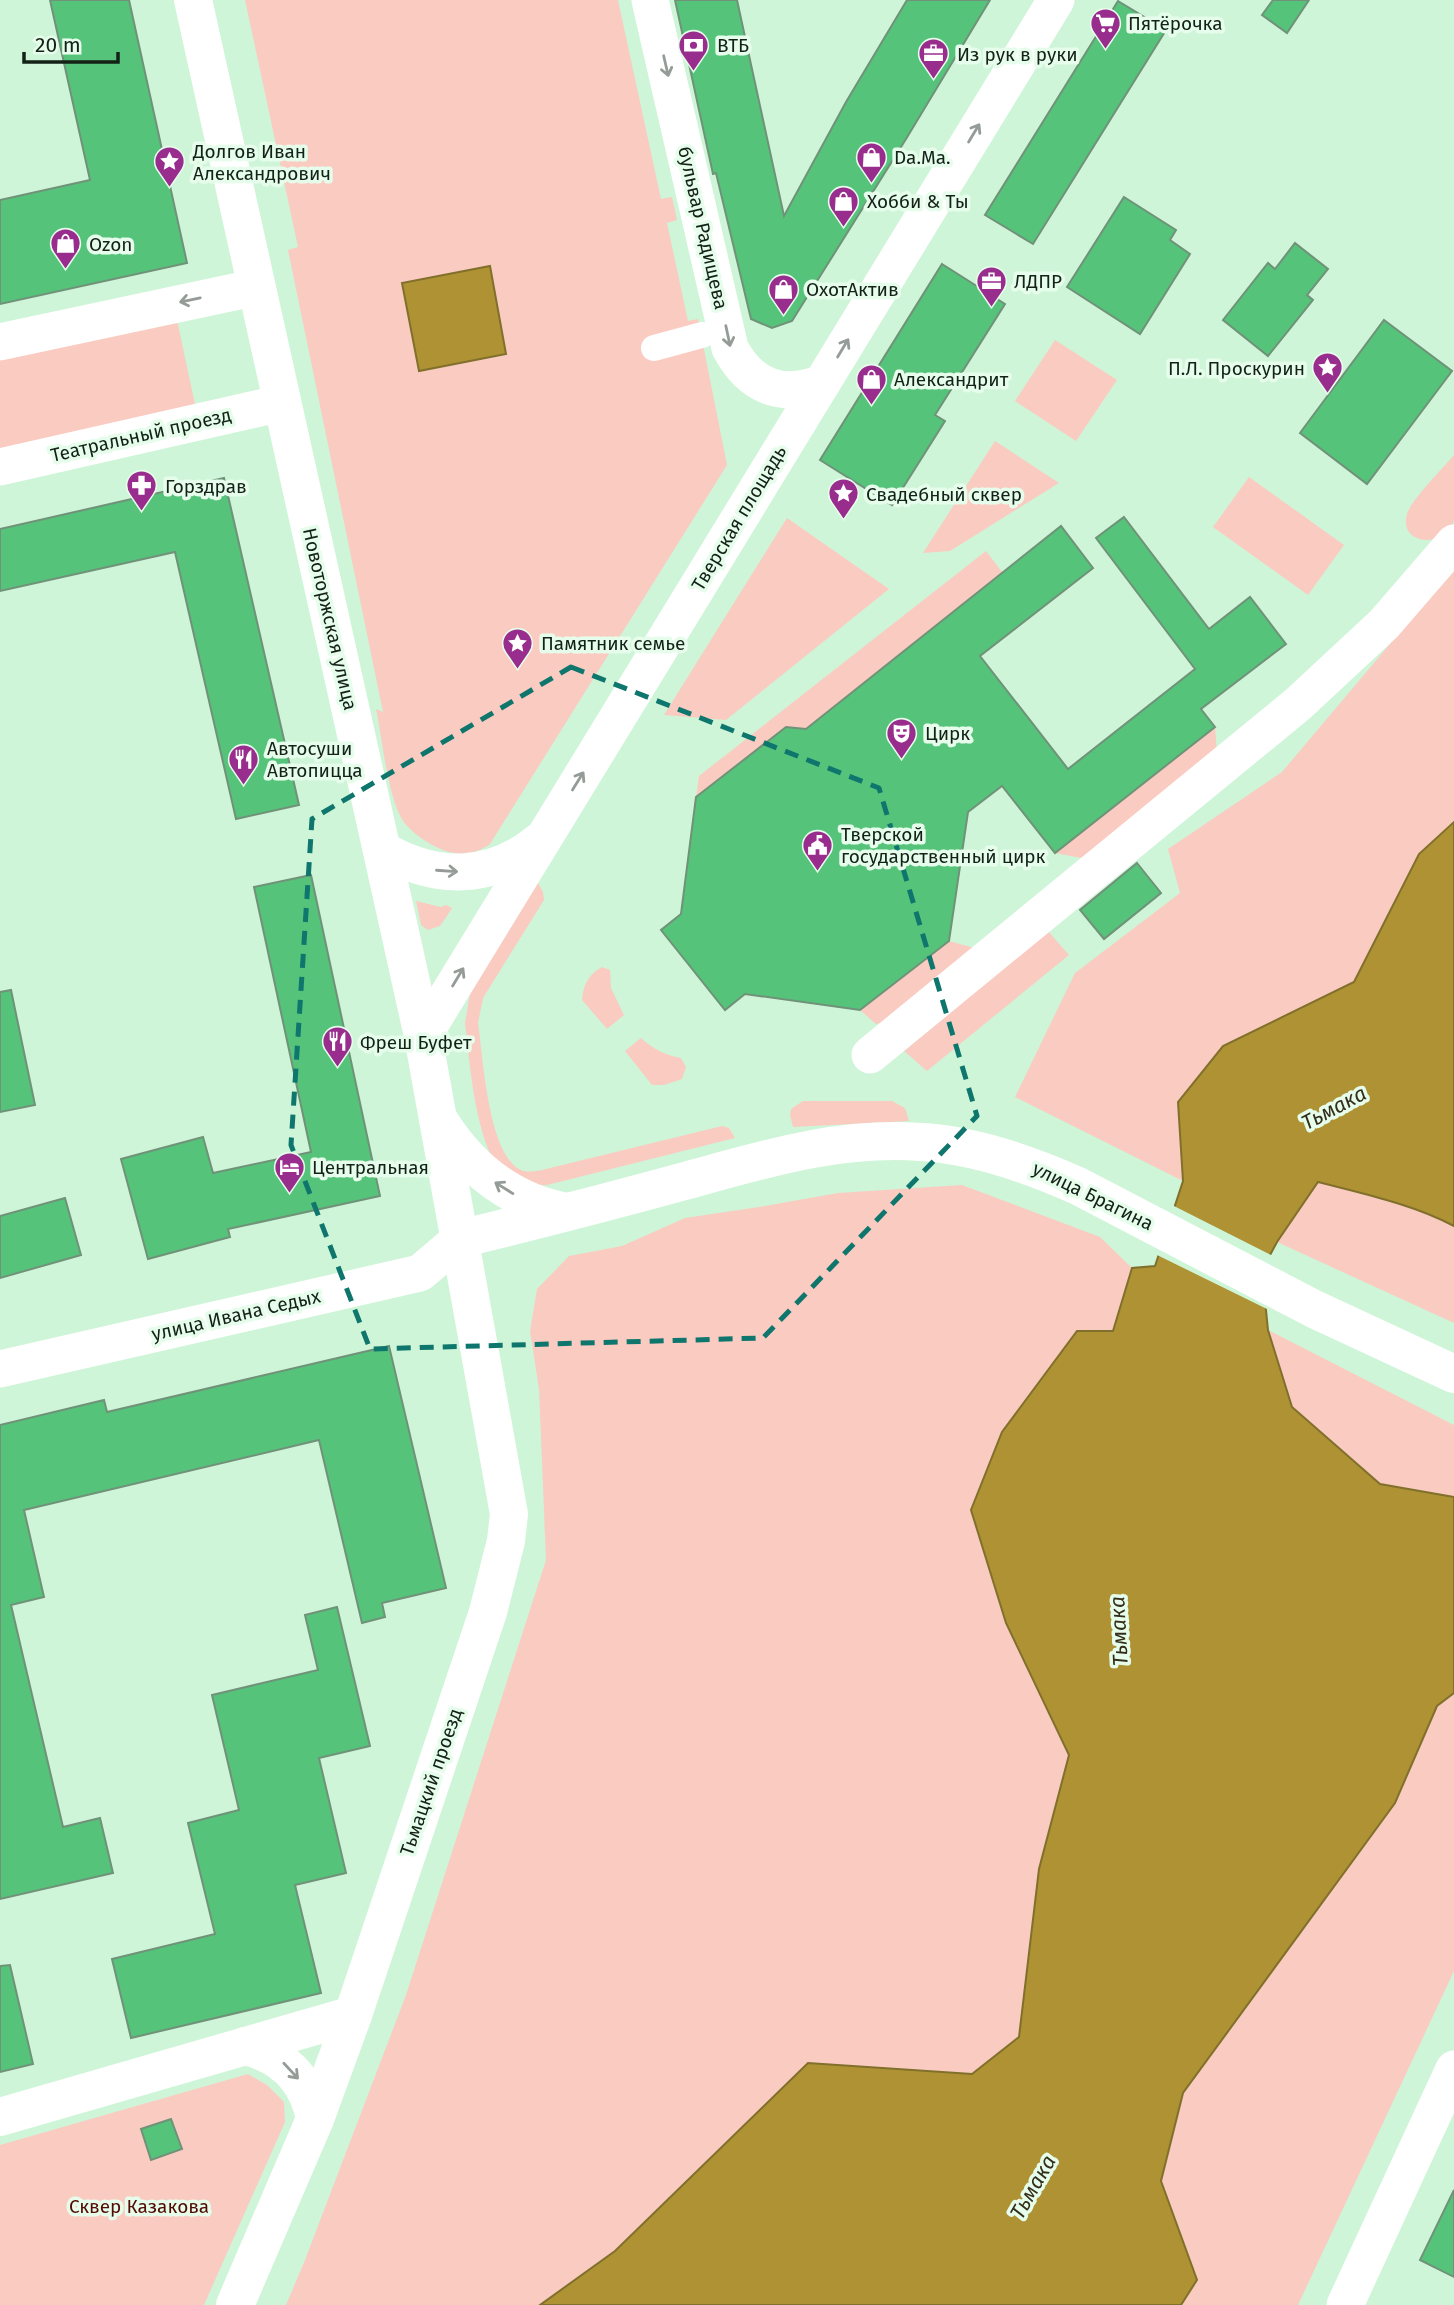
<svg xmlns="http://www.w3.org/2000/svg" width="1454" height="2305" viewBox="0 0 1454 2305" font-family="'Fira Sans',sans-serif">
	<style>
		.green { fill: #facbc0 }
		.water { fill: #ae9234; stroke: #80702b; stroke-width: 2 }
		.pier { fill: #cff5d8 }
		.building { fill: #56c37b; stroke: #6f9278; stroke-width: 2 }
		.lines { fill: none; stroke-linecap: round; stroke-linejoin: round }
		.pedestrian { stroke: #fff; stroke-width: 26 }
		.minor { stroke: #fff; stroke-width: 37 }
		.tertiary { stroke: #fff; stroke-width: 38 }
		.secondary { stroke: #fff; stroke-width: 38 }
		.oneway { stroke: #959b97 }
		.marked { fill: none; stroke: #0f766e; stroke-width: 5; stroke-dasharray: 14 9; stroke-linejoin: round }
		.labels { text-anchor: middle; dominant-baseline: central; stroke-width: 7; stroke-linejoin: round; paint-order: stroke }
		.poi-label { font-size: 19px; fill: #132117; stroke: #e7fdec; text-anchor: start }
		.street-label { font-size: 19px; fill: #132117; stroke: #e7fdec }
		.park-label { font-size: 19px; fill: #520a01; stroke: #e7fdec }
		.water-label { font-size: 21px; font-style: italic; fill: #342d19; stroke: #e7fdec }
	</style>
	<rect width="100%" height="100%" fill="#cff5d8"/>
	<g class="green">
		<path d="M 245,0 L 618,0 L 661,199 L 672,197 L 677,220 L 667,223 L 688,321 L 698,319 L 727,465 L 490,844 C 477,854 458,856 443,850 C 428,844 413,834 403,821 C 388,798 382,737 376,709 L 383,712 L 288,250 L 298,247 Z"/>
		<path d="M 177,320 L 196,409 L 0,452 L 0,360 Z"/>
		<path d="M 1055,340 L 1117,380 L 1076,441 L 1015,401 Z"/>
		<path d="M 995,441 L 1059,483 L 950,551 L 923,553 Z"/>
		<path d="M 1454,455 C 1454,470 1454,507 1454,520 C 1447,548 1398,547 1407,514 C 1411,500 1444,467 1454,455 Z"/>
		<path d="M 1249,477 L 1344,545 L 1308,595 L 1213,527 Z"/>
		<path d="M 787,518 L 889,589 L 726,720 L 664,715 Z"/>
		<path d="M 986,551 L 1002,572 L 806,729 L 786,727 L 696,797 L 699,776 Z"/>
		<path d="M 1454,568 L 1454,822 L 1419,854 L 1354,982 L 1223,1046 L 1178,1102 L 1183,1181 L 1015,1097 L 1075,973 L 1180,893 L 1168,849 L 1282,772 Z"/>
		<path d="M 1215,727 L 1217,754 L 1087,859 L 1055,853 Z"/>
		<path d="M 538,883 L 543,892 L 544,900 L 483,998 L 478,1023 C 483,1056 488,1155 521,1170 C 527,1173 536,1171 542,1170 L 722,1126 L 729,1128 L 735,1138 L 547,1185 C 539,1185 527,1188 520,1186 C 476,1173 470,1061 465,1023 L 470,993 Z"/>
		<path d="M 416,901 L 441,907 L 446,905 L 452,908 L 451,910 L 440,926 L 428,930 L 421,925 Z"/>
		<path d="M 1048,931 L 1069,955 L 927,1071 L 904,1051 Z"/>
		<path d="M 949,941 L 978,949 L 887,1022 L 876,1024 L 860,1010 Z"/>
		<path d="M 602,967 L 610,970 L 611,988 L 624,1015 L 607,1029 L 582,1000 C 583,985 589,974 602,967 Z"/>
		<path d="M 641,1038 C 653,1049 665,1055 681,1058 L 686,1067 L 682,1079 L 664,1085 L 652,1085 L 625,1051 Z"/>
		<path d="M 803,1101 L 892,1101 L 905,1108 L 909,1121 L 793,1127 L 790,1115 L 791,1109 Z"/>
		<path d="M 1318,1182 C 1364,1194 1412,1204 1454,1226 L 1454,1323 L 1277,1242 Z"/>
		<path d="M 962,1185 L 1100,1237 L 1132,1268 L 1113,1331 L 1077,1332 L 1002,1432 L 1006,1623 L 1069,1755 L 1039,1869 L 1019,2037 L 972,2074 L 808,2063 L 615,2251 L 540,2305 L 286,2305 L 305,2260 L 406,1995 L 546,1560 L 539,1389 L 530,1331 L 537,1289 L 569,1256 L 622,1246 L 685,1218 L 765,1206 L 838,1193 Z"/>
		<path d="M 1268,1330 L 1454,1425 L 1454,1497 L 1380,1484 L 1292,1407 Z"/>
		<path d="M 1454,1693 L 1454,1971 L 1298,2305 L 1181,2305 L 1197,2280 L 1161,2181 L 1183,2093 L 1395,1803 L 1437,1706 Z"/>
		<path d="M 248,2074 L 267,2085 L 284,2102 L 285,2122 L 204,2305 L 0,2305 L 0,2145 Z"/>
	</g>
	<g class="water">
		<path d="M 490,266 L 506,354 L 419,371 L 402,283 Z"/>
		<path d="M 1454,822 L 1454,1226 C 1412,1204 1364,1194 1318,1182 L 1277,1242 L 1262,1270 L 1268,1330 L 1292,1407 L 1380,1484 L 1454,1497 L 1454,1693 L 1437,1706 L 1395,1803 L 1183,2093 L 1161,2181 L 1197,2280 L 1181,2305 L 540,2305 L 615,2251 L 808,2063 L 972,2074 L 1019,2037 L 1039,1869 L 1069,1755 L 1006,1623 L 971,1510 L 1002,1432 L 1077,1331 L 1113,1331 L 1132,1268 L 1155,1266 L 1183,1181 L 1178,1102 L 1223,1046 L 1354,982 L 1419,854 Z"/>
	</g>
	<path class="pier" d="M 1172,1205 L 1273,1256 L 1265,1270 L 1269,1310 L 1155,1254 Z"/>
	<g class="building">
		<path d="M 50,0 L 129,0 L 187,263 L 0,304 L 0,200 L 90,180 Z"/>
		<path d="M 675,0 L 737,0 L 784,216 L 846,102 L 907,0 L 990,0 L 906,139 L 792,321 L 772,328 L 751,319 L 716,173 L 713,174 Z"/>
		<path d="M 1273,0 L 1309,0 L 1287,33 L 1262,15 Z"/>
		<path d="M 1118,1 L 1166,30 L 1033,244 L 985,215 Z"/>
		<path d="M 1124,197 L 1176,230 L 1170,240 L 1190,254 L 1140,334 L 1067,287 Z"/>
		<path d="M 1295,243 L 1328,269 L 1307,295 L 1313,300 L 1268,356 L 1223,320 L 1268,263 L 1275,269 Z"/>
		<path d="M 942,264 L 1005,304 L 935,415 L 945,421 L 892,505 L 820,460 Z"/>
		<path d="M 1384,320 L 1452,371 L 1367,484 L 1300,433 Z"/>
		<path d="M 224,478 L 299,805 L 236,819 L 175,552 L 0,591 L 0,529 Z"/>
		<path d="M 1124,517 L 1209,629 L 1250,597 L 1286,644 L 1201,709 L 1215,727 L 1055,853 L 1002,786 L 968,812 L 949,941 L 860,1010 L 745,994 L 725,1010 L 661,930 L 681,914 L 696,797 L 786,727 L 806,729 L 1061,526 L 1093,568 L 980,656 L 1068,769 L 1195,669 L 1096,538 Z"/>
		<path d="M 1137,863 L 1161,893 L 1104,939 L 1080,910 Z"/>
		<path d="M 311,875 L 380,1196 L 228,1229 L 230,1237 L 148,1259 L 121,1159 L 203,1137 L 213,1173 L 311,1152 L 254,887 Z"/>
		<path d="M 11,990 L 35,1105 L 0,1112 L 0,992 Z"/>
		<path d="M 65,1198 L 81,1255 L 0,1278 L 0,1216 Z"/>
		<path d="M 389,1346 L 446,1588 L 382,1603 L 385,1617 L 362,1623 L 319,1440 L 24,1510 L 44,1597 L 11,1605 L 63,1827 L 100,1818 L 113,1873 L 0,1899 L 0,1425 L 104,1400 L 107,1412 Z"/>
		<path d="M 337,1607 L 370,1746 L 319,1758 L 346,1873 L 295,1885 L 321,1993 L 131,2038 L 112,1959 L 215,1934 L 188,1823 L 239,1810 L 212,1695 L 318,1670 L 305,1615 Z"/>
		<path d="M 10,1965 L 33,2064 L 0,2072 L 0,1966 Z"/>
		<path d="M 171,2119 L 182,2149 L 151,2160 L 141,2129 Z"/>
		<path d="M 1454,2190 L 1454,2277 L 1420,2260 Z"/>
	</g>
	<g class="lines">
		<path class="pedestrian" d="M 654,348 L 702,335"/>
		<g class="minor">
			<path d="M 650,0 L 730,348 C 750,386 781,399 822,383"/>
			<path d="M 0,342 L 257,287"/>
			<path d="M 0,467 L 282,403"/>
			<path d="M 383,850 C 435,880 490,881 538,842"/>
			<path d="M 423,1036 L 1056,0"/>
			<path d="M 870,1055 L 1298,704 L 1384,624 L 1454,543"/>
			<path d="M 0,1369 L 420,1273 L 460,1239"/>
			<path d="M 1345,2305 L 1454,2069"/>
		</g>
		<g class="tertiary">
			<path d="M 439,1120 C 469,1168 511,1202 567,1212"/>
			<path d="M 460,1239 C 534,1221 608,1202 681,1182 C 762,1160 836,1136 921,1142 C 975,1145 1029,1164 1078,1186 L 1314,1309 L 1454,1374"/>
		</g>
		<g class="secondary">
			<path d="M 193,0 L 423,1036 L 509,1514 L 506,1541 L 488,1612 L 353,2015 L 315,2119 L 235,2305"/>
			<path d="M 245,2046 C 283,2055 308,2080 315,2119"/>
			<path d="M 0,2117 L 353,2015"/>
		</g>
	</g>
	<defs><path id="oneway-shaft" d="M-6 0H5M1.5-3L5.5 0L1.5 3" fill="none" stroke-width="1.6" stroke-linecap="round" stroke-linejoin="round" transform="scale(1.75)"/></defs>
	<g class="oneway">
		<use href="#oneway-shaft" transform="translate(666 66) rotate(77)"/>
		<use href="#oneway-shaft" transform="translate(974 133) rotate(-59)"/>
		<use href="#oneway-shaft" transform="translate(190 300) rotate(168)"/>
		<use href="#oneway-shaft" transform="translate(728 336) rotate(78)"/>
		<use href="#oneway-shaft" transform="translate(843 348) rotate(-59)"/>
		<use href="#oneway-shaft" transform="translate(578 781) rotate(-58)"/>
		<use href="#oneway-shaft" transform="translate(447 871) rotate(4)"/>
		<use href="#oneway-shaft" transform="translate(458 977) rotate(-59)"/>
		<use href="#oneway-shaft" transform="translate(504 1188) rotate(-148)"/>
		<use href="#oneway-shaft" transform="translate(291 2071) rotate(47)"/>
	</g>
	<path class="marked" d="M 571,667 L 879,788 L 977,1116 L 763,1338 L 370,1349 L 291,1145 L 312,819 Z"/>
	<defs>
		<symbol id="supermarket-pin" viewBox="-11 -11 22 30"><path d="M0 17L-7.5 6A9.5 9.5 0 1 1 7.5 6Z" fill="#992d8e" stroke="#e7fdec"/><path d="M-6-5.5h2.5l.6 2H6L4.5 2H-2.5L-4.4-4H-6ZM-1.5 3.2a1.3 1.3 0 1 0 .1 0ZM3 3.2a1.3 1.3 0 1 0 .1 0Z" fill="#fff"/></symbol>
		<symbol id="bank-pin" viewBox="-11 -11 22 30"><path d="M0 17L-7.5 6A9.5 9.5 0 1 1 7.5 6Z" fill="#992d8e" stroke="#e7fdec"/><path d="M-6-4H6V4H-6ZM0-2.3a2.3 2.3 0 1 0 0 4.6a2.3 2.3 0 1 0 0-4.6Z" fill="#fff"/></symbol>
		<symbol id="office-pin" viewBox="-11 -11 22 30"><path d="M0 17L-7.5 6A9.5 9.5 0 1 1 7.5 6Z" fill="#992d8e" stroke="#e7fdec"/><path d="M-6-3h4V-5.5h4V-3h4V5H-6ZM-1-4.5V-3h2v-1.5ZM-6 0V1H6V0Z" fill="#fff"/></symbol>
		<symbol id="shop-pin" viewBox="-11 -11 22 30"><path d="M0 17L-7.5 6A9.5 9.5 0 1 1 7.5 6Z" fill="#992d8e" stroke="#e7fdec"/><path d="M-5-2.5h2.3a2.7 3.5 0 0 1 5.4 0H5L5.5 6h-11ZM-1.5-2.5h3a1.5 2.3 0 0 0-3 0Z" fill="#fff"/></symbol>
		<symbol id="sight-pin" viewBox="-11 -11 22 30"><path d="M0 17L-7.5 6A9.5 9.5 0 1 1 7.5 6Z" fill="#992d8e" stroke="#e7fdec"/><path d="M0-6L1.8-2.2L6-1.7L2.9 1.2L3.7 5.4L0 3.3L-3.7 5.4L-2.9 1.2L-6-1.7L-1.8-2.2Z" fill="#fff"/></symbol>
		<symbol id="pharmacy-pin" viewBox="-11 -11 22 30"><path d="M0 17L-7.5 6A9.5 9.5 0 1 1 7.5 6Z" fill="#992d8e" stroke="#e7fdec"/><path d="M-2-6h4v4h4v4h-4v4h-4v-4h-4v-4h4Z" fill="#fff"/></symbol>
		<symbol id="theatre-pin" viewBox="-11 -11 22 30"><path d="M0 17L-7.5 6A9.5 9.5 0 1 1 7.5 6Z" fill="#992d8e" stroke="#e7fdec"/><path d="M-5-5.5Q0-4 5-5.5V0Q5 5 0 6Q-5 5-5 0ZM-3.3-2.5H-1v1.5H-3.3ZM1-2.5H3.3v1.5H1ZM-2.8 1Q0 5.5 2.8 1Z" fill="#fff"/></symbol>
		<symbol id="restaurant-pin" viewBox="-11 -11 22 30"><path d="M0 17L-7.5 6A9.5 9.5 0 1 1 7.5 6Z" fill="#992d8e" stroke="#e7fdec"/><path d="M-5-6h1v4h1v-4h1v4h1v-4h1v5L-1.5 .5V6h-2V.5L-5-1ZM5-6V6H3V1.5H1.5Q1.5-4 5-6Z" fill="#fff"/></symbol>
		<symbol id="civic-pin" viewBox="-11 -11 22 30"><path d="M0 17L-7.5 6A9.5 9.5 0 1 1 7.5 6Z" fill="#992d8e" stroke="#e7fdec"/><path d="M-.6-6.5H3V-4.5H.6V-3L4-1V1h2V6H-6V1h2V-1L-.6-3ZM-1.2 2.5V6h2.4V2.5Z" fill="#fff"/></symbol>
		<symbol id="hotel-pin" viewBox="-11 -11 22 30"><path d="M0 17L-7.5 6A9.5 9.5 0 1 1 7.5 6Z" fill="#992d8e" stroke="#e7fdec"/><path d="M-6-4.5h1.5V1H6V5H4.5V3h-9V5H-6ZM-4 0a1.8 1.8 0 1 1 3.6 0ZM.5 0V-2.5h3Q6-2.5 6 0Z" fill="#fff"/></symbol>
	</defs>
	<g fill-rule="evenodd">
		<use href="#supermarket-pin" x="1088" y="6" width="35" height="47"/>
		<use href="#bank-pin" x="676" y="28" width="35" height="47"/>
		<use href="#office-pin" x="916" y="36" width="35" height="47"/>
		<use href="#shop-pin" x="854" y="140" width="35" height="47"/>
		<use href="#sight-pin" x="152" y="144" width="35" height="47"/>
		<use href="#shop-pin" x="826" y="184" width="35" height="47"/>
		<use href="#shop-pin" x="48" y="226" width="35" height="47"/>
		<use href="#office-pin" x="974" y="264" width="35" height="47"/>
		<use href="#shop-pin" x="766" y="272" width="35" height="47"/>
		<use href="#sight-pin" x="1310" y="350" width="35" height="47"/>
		<use href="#shop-pin" x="854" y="362" width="35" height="47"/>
		<use href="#pharmacy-pin" x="124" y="468" width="35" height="47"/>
		<use href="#sight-pin" x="826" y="476" width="35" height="47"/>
		<use href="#sight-pin" x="500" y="626" width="35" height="47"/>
		<use href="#theatre-pin" x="884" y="716" width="35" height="47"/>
		<use href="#restaurant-pin" x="226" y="742" width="35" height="47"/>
		<use href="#civic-pin" x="800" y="828" width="35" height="47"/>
		<use href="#restaurant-pin" x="320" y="1024" width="35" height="47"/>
		<use href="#hotel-pin" x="272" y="1150" width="35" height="47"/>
	</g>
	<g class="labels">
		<g class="poi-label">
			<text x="1128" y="23">Пятёрочка</text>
			<text x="717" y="45">ВТБ</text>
			<text x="957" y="54">Из рук в руки</text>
			<text x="193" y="151">Долгов Иван<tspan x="193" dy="22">Александрович</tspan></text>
			<text x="894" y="157">Da.Ma.</text>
			<text x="867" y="201">Хобби &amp; Ты</text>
			<text x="89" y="244">Ozon</text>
			<text x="1014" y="281">ЛДПР</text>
			<text x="806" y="289">ОхотАктив</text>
			<text x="1305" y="368" text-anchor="end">П.Л. Проскурин</text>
			<text x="894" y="379">Александрит</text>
			<text x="165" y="486">Горздрав</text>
			<text x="866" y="494">Свадебный сквер</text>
			<text x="541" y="643">Памятник семье</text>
			<text x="925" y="733">Цирк</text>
			<text x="267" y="748">Автосуши<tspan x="267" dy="22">Автопицца</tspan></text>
			<text x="841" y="834">Тверской<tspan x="841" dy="22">государственный цирк</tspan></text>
			<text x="360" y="1042">Фреш Буфет</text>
			<text x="312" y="1167">Центральная</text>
		</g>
		<g class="street-label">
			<text transform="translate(703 228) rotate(77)">бульвар Радищева</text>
			<text transform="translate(141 435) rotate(-13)">Театральный проезд</text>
			<text transform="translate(739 518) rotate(-59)">Тверская площадь</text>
			<text transform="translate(330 619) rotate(77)">Новоторжская улица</text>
			<text transform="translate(1093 1196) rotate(26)">улица Брагина</text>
			<text transform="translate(236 1315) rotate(-13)">улица Ивана Седых</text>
			<text transform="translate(431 1782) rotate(-71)">Тьмацкий проезд</text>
		</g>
		<g class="park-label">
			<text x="139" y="2206">Сквер Казакова</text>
		</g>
		<g class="water-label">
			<text transform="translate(1334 1108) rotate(-28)">Тьмака</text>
			<text transform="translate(1119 1631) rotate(-93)">Тьмака</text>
			<text transform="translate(1033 2187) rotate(-60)">Тьмака</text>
		</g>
	</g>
	<path d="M24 52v10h94v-10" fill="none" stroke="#132117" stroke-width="3.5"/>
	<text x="35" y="52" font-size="21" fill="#132117" stroke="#e7fdec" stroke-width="5" paint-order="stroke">20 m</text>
</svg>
